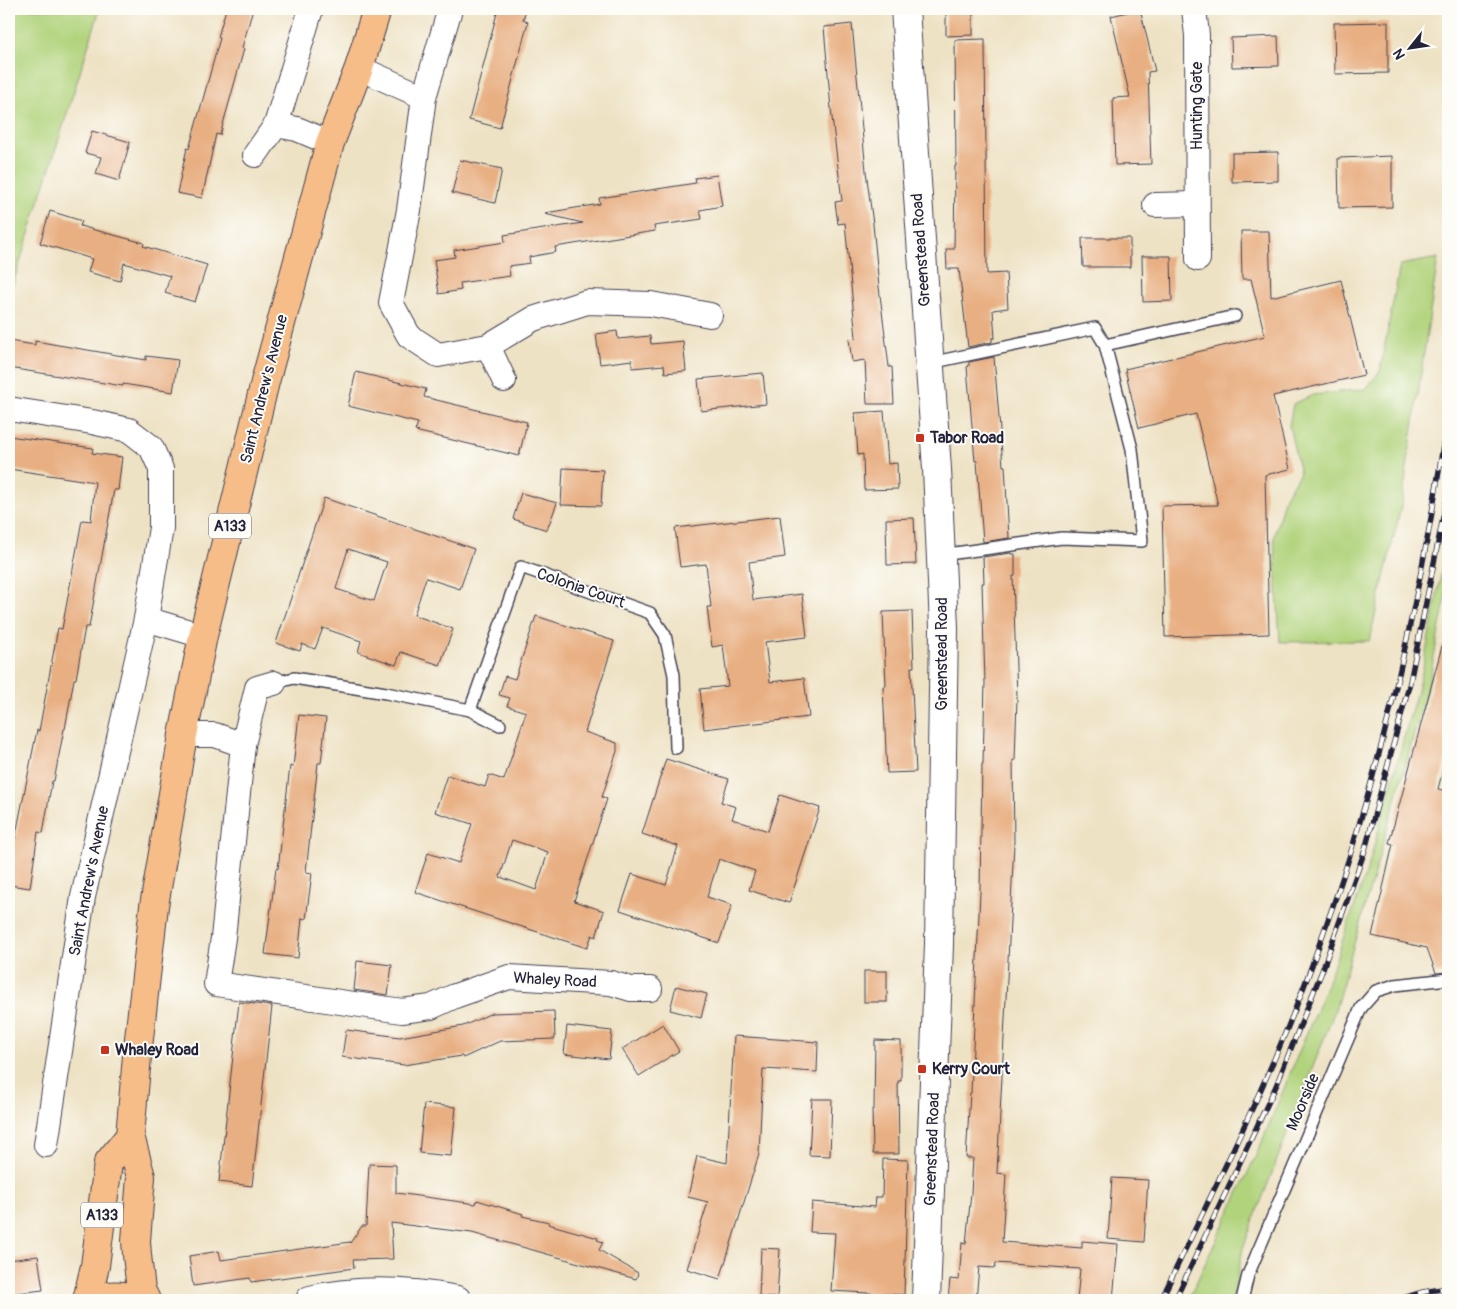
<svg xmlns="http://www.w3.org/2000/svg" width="1457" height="1309" viewBox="0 0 1457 1309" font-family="Pangolin,sans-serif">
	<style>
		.green { fill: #b1d37c; stroke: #6a7a5c }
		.building { fill: #e8af82; fill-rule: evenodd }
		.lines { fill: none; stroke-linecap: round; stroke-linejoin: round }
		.service-casing { stroke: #413f50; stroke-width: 14 }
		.minor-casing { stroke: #413f50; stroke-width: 26 }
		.tertiary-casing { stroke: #413f50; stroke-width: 30 }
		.primary-casing { stroke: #413f50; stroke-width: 30 }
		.service { stroke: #fff; stroke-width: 11 }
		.minor { stroke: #fff; stroke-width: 24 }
		.tertiary { stroke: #fff; stroke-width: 28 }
		.primary { stroke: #f7bd88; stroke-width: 28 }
		.rail-casing { stroke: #22223b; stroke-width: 5.5 }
		.rail { stroke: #fdfcf7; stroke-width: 4; stroke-dasharray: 11; stroke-linecap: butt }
		.poi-dot { fill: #c8321e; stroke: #fdfcf7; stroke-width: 2 }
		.labels { text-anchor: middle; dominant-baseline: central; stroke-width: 4; stroke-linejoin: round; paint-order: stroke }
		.shield { fill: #fdfcf7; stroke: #646373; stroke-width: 1 }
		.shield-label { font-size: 15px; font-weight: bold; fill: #22223b }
		.street-label { font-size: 16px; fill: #22223b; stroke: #fdfcf7 }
		.poi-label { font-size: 16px; font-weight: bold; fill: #22223b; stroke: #fdfcf7; text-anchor: start }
	</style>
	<rect width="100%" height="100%" fill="#fdfcf7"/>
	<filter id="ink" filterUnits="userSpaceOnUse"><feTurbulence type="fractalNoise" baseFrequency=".02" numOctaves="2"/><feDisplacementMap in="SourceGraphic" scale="10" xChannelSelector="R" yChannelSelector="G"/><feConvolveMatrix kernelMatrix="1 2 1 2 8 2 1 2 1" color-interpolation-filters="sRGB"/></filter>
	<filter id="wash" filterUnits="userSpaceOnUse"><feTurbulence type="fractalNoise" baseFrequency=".0096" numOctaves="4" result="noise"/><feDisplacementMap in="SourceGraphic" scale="20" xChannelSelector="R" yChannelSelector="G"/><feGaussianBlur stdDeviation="1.12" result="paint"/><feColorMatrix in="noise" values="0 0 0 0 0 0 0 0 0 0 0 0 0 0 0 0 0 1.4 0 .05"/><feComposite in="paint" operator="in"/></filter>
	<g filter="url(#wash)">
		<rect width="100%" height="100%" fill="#eee2c4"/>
		<g class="green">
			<path d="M 9,9 L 100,9 L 9,297 Z"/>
			<path d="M 1438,258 L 1402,502 L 1369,641 L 1280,642 L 1274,537 L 1285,496 L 1300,473 L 1289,426 L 1293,404 L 1313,395 L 1366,389 L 1380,371 L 1400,265 Z"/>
			<path d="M 1448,539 L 1448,586 L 1430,677 L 1407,760 L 1335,1010 L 1243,1248 L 1233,1300 L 1188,1300 L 1259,1149 L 1327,984 L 1368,868 L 1422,672 Z"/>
		</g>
		<g id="blocks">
			<g class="building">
				<path d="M 226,9 L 253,9 L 242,48 L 244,49 L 220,135 L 216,134 L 202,198 L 177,193 L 187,148 L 189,149 L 220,38 L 218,37 Z"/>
				<path d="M 498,9 L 526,9 L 523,20 L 528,22 L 500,128 L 469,120 Z"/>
				<path d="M 946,9 L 973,9 L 973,35 L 946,36 Z"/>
				<path d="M 1140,9 L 1155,71 L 1148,72 L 1151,164 L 1115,165 L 1113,98 L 1130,97 L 1111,16 Z"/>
				<path d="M 1388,22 L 1388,73 L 1335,74 L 1334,23 Z"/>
				<path d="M 852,24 L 866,171 L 873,224 L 879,287 L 889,367 L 892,367 L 894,404 L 867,404 L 865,360 L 852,362 L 849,339 L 856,338 L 845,223 L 838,224 L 835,202 L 842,201 L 831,109 L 824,27 Z"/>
				<path d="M 1278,36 L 1279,66 L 1232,67 L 1231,38 Z"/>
				<path d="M 985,39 L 987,274 L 1006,273 L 1008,308 L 993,310 L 995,338 L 992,338 L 992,342 L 968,347 L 959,269 L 947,269 L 946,249 L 954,249 L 955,166 L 956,166 L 955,40 Z"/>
				<path d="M 92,131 L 130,142 L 119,181 L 96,174 L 101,157 L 85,153 Z"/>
				<path d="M 1278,152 L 1278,181 L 1232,182 L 1232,153 Z"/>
				<path d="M 1392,156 L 1392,207 L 1339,208 L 1338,158 Z"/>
				<path d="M 460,160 L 502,169 L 495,203 L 452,193 Z"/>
				<path d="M 717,175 L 722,206 L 700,210 L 702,219 L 654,226 L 655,231 L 555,247 L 556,252 L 529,257 L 530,263 L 509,266 L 510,276 L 460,283 L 461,290 L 439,294 L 434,260 L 455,257 L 454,250 L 505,242 L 504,235 L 583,223 L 545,214 L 545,213 L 600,204 L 599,198 L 696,183 L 695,178 Z"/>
				<path d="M 50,211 L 82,221 L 80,226 L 144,243 L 143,246 L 207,265 L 195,302 L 165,293 L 170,276 L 124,263 L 120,281 L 88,272 L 92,259 L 40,243 Z"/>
				<path d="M 1241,231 L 1269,231 L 1271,297 L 1341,280 L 1364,375 L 1273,396 L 1290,469 L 1265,475 L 1269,634 L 1165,637 L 1162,506 L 1218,505 L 1196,414 L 1139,428 L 1125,369 L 1265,336 L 1251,279 L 1242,279 Z"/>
				<path d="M 1082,238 L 1130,238 L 1130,267 L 1083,267 Z"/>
				<path d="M 1142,256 L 1171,256 L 1172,301 L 1143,302 Z"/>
				<path d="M 617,331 L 618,339 L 650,336 L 651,344 L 683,341 L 686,371 L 665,373 L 664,365 L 632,368 L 632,360 L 600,364 L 596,334 Z"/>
				<path d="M 9,341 L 35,345 L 35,341 L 146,360 L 146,356 L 178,360 L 173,392 L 123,384 L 123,386 L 9,368 Z"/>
				<path d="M 994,357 L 1003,466 L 1005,466 L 1009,538 L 983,542 L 977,461 L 975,461 L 967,367 L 969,366 L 969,362 Z"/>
				<path d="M 356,372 L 426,389 L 424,397 L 527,422 L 519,456 L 415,431 L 418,423 L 348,406 Z"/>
				<path d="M 763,373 L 766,404 L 701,411 L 698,379 Z"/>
				<path d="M 884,411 L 888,464 L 897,463 L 898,489 L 864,490 L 863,454 L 858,455 L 855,413 Z"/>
				<path d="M 9,436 L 93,448 L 92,453 L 122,457 L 118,490 L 114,490 L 89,627 L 85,627 L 76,679 L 74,679 L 65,729 L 64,729 L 54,781 L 52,781 L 43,833 L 38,832 L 30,888 L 9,885 L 9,838 L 15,839 L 37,730 L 39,731 L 58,628 L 62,629 L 82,520 L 91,521 L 95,482 L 9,469 Z"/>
				<path d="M 563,468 L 603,470 L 601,506 L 561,505 Z"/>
				<path d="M 521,493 L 557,503 L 547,530 L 513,519 Z"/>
				<path d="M 324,498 L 474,549 L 460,589 L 426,578 L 414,615 L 453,629 L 440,665 L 401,652 L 396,665 L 358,652 L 361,641 L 323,628 L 315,649 L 302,644 L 300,651 L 276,643 ZM 348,549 L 387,562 L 374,601 L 336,589 Z"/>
				<path d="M 780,516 L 785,557 L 749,562 L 753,600 L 802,594 L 807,637 L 765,642 L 770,682 L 804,678 L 809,717 L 704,729 L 700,689 L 728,686 L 723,645 L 712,647 L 707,607 L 711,607 L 706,564 L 680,567 L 675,528 Z"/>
				<path d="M 914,518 L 916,564 L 887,565 L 886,519 Z"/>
				<path d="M 1011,553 L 1011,554 L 1015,554 L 1015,576 L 1013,576 L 1017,698 L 1015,761 L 1013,760 L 1014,844 L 997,1173 L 1006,1174 L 1002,1242 L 1082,1248 L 1082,1241 L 1118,1244 L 1113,1300 L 1077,1300 L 1080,1269 L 996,1263 L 995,1268 L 979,1267 L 976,1300 L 948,1300 L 950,1279 L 959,1280 L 962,1243 L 966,1244 L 971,1193 L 973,1158 L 966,1158 L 970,1093 L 971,1093 L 980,892 L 982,764 L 983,764 L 985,682 L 982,583 L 984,583 L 983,557 Z"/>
				<path d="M 912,611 L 914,667 L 911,667 L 916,772 L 887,773 L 883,686 L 886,686 L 883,612 Z"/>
				<path d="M 536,616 L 614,641 L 585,732 L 617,743 L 617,751 L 602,797 L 607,799 L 574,901 L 604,911 L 596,937 L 592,935 L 587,948 L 415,892 L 428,853 L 459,863 L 472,824 L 435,812 L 447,775 L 485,787 L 489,775 L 504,780 L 526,712 L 507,706 L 510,698 L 499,695 L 505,676 L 515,679 ZM 512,840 L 548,852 L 536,890 L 500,877 Z"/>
				<path d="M 1442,646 L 1448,647 L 1448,750 L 1438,789 L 1447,791 L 1448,806 L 1448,972 L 1436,973 L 1427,948 L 1372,936 L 1393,844 L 1389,843 Z"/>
				<path d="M 299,715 L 326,718 L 321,763 L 318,763 L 306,872 L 312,873 L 306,919 L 302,918 L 298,958 L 265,954 L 276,868 L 278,869 L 290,766 L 293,767 Z"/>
				<path d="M 666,759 L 729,779 L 721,802 L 736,807 L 732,819 L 768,831 L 780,795 L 820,808 L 789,903 L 749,890 L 755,871 L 719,859 L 707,897 L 732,905 L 719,943 L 620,910 L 632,874 L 666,885 L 678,846 L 642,834 Z"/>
				<path d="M 357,961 L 392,965 L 388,995 L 354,990 Z"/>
				<rect x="864" y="971" width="23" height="31"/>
				<path d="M 676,986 L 707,994 L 701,1018 L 670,1010 Z"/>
				<path d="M 239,1002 L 272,1006 L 252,1186 L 219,1182 Z"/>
				<path d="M 554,1011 L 555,1039 L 500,1041 L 463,1058 L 462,1056 L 404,1065 L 342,1057 L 346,1030 L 400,1037 L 463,1026 L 492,1013 Z"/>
				<path d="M 663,1024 L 679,1051 L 639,1076 L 622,1049 Z"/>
				<path d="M 567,1026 L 612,1031 L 609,1059 L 564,1054 Z"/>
				<path d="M 734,1036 L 818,1042 L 817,1072 L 763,1069 L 759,1154 L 720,1279 L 687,1269 L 708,1202 L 688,1197 L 697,1156 L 727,1163 Z"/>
				<path d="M 875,1040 L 901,1041 L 901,1081 L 898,1081 L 899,1154 L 873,1154 L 872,1109 L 874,1109 Z"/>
				<path d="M 812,1099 L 832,1099 L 830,1156 L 809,1155 Z"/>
				<path d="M 424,1104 L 456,1107 L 451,1156 L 419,1153 Z"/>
				<path d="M 883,1159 L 908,1160 L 904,1295 L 831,1291 L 835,1233 L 810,1232 L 812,1202 L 875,1207 L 876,1197 L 882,1197 Z"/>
				<path d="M 369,1164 L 396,1165 L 396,1193 L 476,1204 L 477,1200 L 523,1214 L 522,1216 L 549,1222 L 548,1224 L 598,1238 L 597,1240 L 603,1242 L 599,1250 L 638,1273 L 636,1279 L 472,1233 L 391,1223 L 393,1259 L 353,1260 L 354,1268 L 251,1282 L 250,1278 L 193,1286 L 189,1256 L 219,1251 L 221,1260 L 350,1242 L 350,1243 L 362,1226 L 366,1226 Z"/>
				<path d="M 1112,1178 L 1148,1180 L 1144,1242 L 1108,1239 Z"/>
				<path d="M 761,1248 L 780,1249 L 777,1298 L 759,1297 Z"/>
				<path d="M 38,1256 L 43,1290 L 9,1294 L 9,1260 Z"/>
			</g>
		</g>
	</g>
	<g filter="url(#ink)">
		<use href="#blocks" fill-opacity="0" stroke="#413f50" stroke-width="1"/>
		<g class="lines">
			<defs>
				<g id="service">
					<path d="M 1105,345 L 1235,316"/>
					<path d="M 930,363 L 1095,328 L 1105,345 L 1132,449 L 1142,541 L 1062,538 L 941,555"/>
					<path d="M 274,683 L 294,678 L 386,693 L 470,710 L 500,725"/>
					<path d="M 470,710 L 521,567 L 650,613 L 665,635 L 674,675 L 676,748"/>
					<path d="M 1242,1300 L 1248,1275 L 1361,1008 L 1376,991 L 1395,985 L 1448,979"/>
				</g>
				<g id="minor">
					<path d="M 311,9 L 276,125 L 297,129 L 330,143"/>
					<path d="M 450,9 L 424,97 L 409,210 L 391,303 L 409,336 L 438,355 L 488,346 L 533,319 L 587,302 L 651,304 L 710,315"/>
					<path d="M 1194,9 L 1197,35 L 1198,259"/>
					<path d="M 359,68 L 424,97"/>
					<path d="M 255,155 L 276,125"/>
					<path d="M 1155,205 L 1197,204"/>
					<path d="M 488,346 L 504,380"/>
					<path d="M 9,409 L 92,422 L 129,430 L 151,447 L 161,469 L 161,528 L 146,619 L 83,897 L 46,1145"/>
					<path d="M 146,619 L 203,636"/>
					<path d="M 183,735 L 215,735 L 243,745 L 223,938 L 216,984 L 402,1011 L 431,1007 L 455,996 L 509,977 L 611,983 L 631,989 L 650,989"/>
					<path d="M 243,745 L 257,688 L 274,683"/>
				</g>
				<g id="tertiary">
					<path d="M 905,9 L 937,469 L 944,627 L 939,944 L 926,1300"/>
					<path d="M 310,1300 C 357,1289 410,1291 457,1300"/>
				</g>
				<g id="primary">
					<path d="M 87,1300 L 95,1266 L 108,1163 L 130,1136"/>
					<path d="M 93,1300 C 107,1293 126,1295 141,1300"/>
					<path d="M 146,1300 L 141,1290 L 137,1255 L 136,1241 L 141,1177 L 130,1136 L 137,1056 L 154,906 L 183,735 L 203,636 L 265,382 L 330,143 L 359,68 L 377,9"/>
				</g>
			</defs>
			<use href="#service" class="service-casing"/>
			<use href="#minor" class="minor-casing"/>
			<use href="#tertiary" class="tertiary-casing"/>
			<use href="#primary" class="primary-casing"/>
			<use href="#service" class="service"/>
			<use href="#minor" class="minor"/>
			<use href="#tertiary" class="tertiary"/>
			<use href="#primary" class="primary"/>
			<defs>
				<g id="rail">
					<path d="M 1161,1300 C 1213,1190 1270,1080 1312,965 C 1326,925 1341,885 1353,845 C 1396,704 1427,558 1448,413"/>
					<path d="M 1175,1300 L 1276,1086 L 1322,971 L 1365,850 L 1410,682 L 1448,493"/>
					<path d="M 1397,1300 L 1423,1292 L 1448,1288"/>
				</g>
			</defs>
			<use href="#rail" class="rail-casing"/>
			<use href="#rail" class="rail"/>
		</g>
	</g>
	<g class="poi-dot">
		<rect x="915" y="433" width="10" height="10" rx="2.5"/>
		<rect x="100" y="1045" width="10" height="10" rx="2.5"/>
		<rect x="917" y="1064" width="10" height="10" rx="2.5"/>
	</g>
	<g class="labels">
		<g class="shield">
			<rect x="209" y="513.5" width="42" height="25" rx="4"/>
			<rect x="81" y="1202.5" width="42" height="25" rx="4"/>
		</g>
		<g class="shield-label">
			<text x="230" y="526">A133</text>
			<text x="102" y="1215">A133</text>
		</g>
		<g class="street-label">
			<text transform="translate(1197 106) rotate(-90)">Hunting Gate</text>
			<text transform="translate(921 250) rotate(-94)">Greenstead Road</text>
			<text transform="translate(264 389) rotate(-76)">Saint Andrew's Avenue</text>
			<text transform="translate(581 588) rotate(19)">Colonia Court</text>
			<text transform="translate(942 654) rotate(-90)">Greenstead Road</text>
			<text transform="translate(89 881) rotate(-79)">Saint Andrew's Avenue</text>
			<text transform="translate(555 980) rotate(3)">Whaley Road</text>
			<text transform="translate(1303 1102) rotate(-67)">Moorside</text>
			<text transform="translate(932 1149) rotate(-88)">Greenstead Road</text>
		</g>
		<g class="poi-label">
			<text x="930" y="438">Tabor Road</text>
			<text x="115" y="1050">Whaley Road</text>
			<text x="932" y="1069">Kerry Court</text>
		</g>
	</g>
	<rect width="1457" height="1309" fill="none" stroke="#fdfcf7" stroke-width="30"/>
	<g transform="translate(1410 48) rotate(240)" stroke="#fdfcf7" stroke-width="4" paint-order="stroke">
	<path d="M0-4L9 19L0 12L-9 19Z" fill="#22223b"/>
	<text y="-8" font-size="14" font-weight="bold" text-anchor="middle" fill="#22223b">N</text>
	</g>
</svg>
